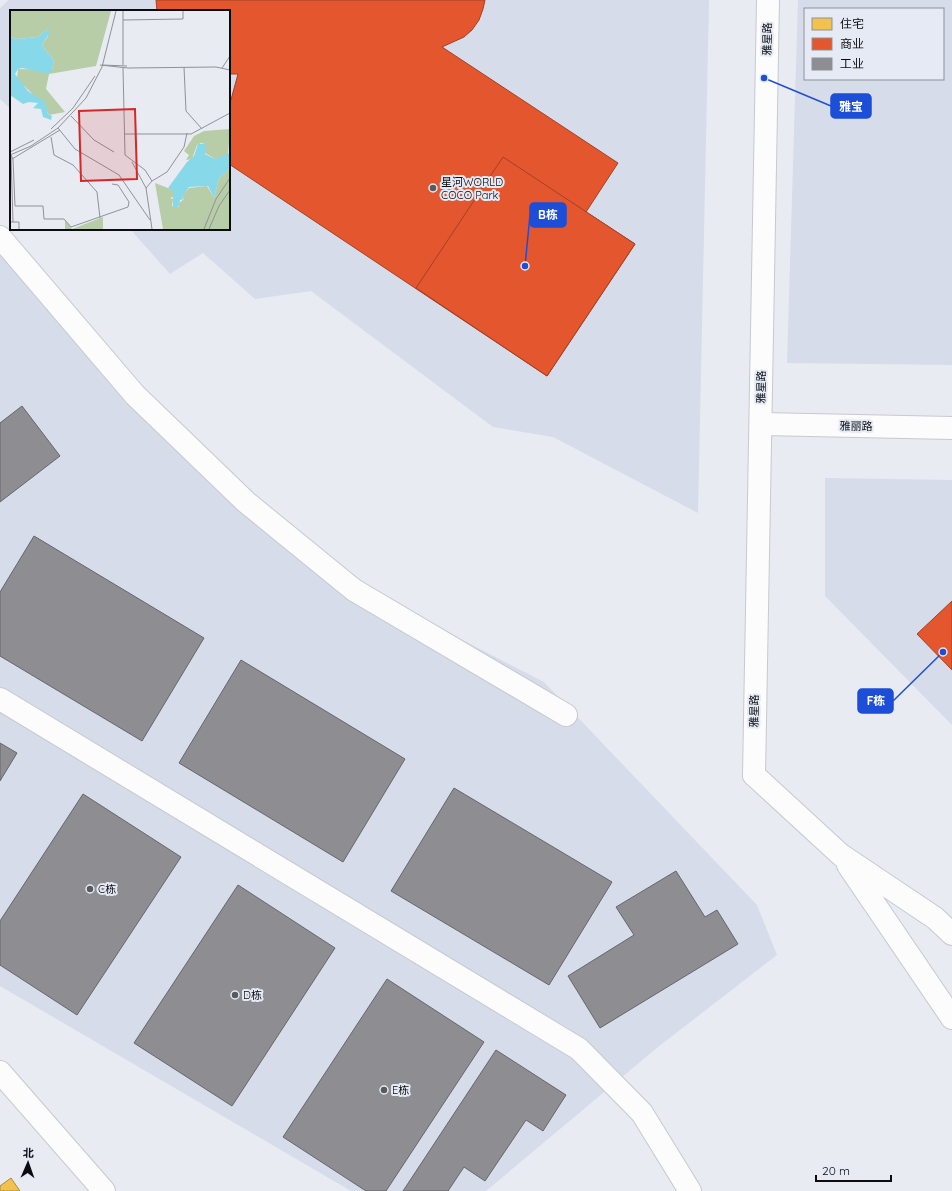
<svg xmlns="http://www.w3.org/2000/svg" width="952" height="1191" viewBox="0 0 952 1191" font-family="Quicksand,'Noto Sans SC',sans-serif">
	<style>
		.built { fill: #d6dce9; fill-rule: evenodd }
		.homes { fill: #f2c14e; stroke: #ac8b3b }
		.shops { fill: #e4572e; stroke: #a34025 }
		.industry { fill: #8d8d92; stroke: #66666b }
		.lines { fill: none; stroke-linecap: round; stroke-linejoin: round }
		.street-casing { stroke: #c7c9ce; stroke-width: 24 }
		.secondary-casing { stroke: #c7c9ce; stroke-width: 24 }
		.street { stroke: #fcfcfd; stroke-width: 22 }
		.secondary { stroke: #fcfcfd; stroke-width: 22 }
		.poi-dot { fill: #585a5e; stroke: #e5eaf5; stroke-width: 1.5 }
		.labels { text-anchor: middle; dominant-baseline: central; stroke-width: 4; stroke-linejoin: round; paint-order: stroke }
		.street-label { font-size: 11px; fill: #0a0c0f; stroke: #e5eaf5 }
		.poi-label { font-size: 11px; fill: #0a0c0f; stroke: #e5eaf5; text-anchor: start }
		.inset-road { fill: none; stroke: #8f9297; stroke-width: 1 }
		.view { fill: #d62828; fill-opacity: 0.15; stroke: #d62828; stroke-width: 2 }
		.inset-edge { fill: none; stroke: #0a0c0f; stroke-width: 2 }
		.leader { fill: none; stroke: #1d4ed8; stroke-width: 1.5 }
		.callout-dot { fill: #1d4ed8; stroke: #e5eaf5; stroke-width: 1.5 }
		.callout { fill: #1d4ed8; stroke: #1d4ed8; stroke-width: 1.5 }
		.callout-label { font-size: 12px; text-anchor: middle; font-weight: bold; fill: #fff }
	</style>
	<rect width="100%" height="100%" fill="#e8ebf2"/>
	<g class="built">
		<path d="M 9,0 L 709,0 L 698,513 L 553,437 L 493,427 L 311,291 L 255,299 L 203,253 L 170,274 L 130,229 L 229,229 L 229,11 L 11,11 L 11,109 L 0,99 L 0,8 Z"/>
		<path d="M 798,0 L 952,0 L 952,365 L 787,363 ZM 805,9 L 943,9 L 943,79 L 805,79 Z"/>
		<path d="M 0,237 L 298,556 L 544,682 L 757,905 L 777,955 L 658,1047 L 486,1191 L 351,1191 L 0,986 Z"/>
		<path d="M 825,478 L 952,480 L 952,725 L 825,596 Z"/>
	</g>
	<path class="homes" d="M 11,1178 L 20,1191 L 0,1191 L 0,1186 Z"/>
	<g class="shops">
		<path d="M 156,0 L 485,0 L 483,9 L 479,20 L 472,30 L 464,37 L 442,47 L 618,163 L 586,212 L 635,244 L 547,376 L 229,164 L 229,107 L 238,74 L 229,74 L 229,11 L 157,11 Z"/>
		<path d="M 503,157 L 635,244 L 547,376 L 416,288 Z"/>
		<path d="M 952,601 L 952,670 L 917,634 Z"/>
	</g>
	<g class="industry">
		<path d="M 22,406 L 60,456 L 0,502 L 0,423 Z"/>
		<path d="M 34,536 L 204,638 L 142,741 L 0,656 L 0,592 Z"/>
		<path d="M 241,660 L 405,759 L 343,862 L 179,763 Z"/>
		<path d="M 0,743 L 17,753 L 0,781 Z"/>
		<path d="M 454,788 L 612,882 L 549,985 L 391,891 Z"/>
		<path d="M 83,794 L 181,857 L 77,1015 L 0,965 L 0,921 Z"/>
		<path d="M 676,871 L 705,917 L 717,910 L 738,944 L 600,1028 L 568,976 L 634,935 L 616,907 Z"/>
		<path d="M 238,885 L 335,948 L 232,1106 L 134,1043 Z"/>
		<path d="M 387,979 L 484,1042 L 386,1191 L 366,1191 L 283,1137 Z"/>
		<path d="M 496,1050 L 566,1095 L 543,1131 L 526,1120 L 485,1181 L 464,1167 L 448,1191 L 403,1191 Z"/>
	</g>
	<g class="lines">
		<defs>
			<g id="street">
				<path d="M 0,237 L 135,395 L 246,502 L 354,590 L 566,715"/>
				<path d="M 761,424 L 952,428"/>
				<path d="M 0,699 L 579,1049 L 642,1113 L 690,1191"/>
				<path d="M 754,775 L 841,855 L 935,918 L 952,934"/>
				<path d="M 848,865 L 952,1018"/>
				<path d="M 0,1072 L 104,1191"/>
			</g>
			<path id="secondary" d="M 754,775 L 768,0"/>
		</defs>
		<use href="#street" class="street-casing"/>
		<use href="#secondary" class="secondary-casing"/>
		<use href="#street" class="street"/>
		<use href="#secondary" class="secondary"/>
	</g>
	<g class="poi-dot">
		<circle cx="433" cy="188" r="4"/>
		<circle cx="90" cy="889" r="4"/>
		<circle cx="235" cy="995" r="4"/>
		<circle cx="384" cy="1090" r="4"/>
	</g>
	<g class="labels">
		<g class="street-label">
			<text transform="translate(767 39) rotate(-89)">雅星路</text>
			<text transform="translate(761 387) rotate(-89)">雅星路</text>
			<text transform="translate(856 426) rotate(1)">雅丽路</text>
			<text transform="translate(754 711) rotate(-89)">雅星路</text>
		</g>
		<g class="poi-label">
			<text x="441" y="182">星河WORLD<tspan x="441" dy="13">COCO Park</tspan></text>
			<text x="98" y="889">C栋</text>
			<text x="243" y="995">D栋</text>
			<text x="392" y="1090">E栋</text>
		</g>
	</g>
	<g transform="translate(10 10)">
		<rect width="220" height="220" fill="#e8ebf2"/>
		<path d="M 0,1 L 101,1 L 86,56 L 39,64 L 36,79 L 55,102 L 39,105 L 34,95 L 7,69 L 8,59 L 42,60 L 44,51 L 32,35 L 38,26 L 37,19 L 28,27 L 7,29 L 0,27 ZM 220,119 L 218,145 L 205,149 L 195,143 L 195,134 L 191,133 L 187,135 L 182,149 L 176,150 L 179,145 L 174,141 L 184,126 L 194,121 ZM 220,158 L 220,219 L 153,219 L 145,173 L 163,180 L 163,187 L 160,188 L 163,189 L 162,196 L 169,197 L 169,193 L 174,189 L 172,186 L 179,178 L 197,176 L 204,188 L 209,168 ZM 93,207 L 93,219 L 55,219 L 55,210 L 62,219 Z" fill="#b7cda8"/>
		<path d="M 37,19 L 40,22 L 32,35 L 44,51 L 42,60 L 39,64 L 12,58 L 8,59 L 5,64 L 18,81 L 35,92 L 38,104 L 42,106 L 41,110 L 33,107 L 31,99 L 23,98 L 28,93 L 19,92 L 13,94 L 0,85 L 0,27 L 7,29 L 28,27 ZM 188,134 L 195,134 L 195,144 L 205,149 L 220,143 L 220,158 L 209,168 L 204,188 L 198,176 L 179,177 L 172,187 L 174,189 L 170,190 L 169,196 L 165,198 L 163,196 L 163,181 L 158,178 L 177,152 L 184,146 Z" fill="#87d9ea"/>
		<path class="inset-road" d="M 113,1 L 113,55M 113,10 L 173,9 L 173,1M 90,55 L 118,58 L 206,57 L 220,60M 92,55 L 117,56M 174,57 L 176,101 L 192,119M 113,58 L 115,145 L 135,160 L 142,171 L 136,178 L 142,219M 212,58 L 220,46M 61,106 L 84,130 L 104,142M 48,118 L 65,139 L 109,165 L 140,210M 41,119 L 63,98 L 85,66M 115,124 L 181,124 L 220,103M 41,127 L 44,145 L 63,155 L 87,182 L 90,208M 0,142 L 24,130M 0,145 L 21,136 L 48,118 L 76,88 L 92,57 L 106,1M 1,145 L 3,149 L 5,196 L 33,196 L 34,209 L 54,209 L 61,217 L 118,197 L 119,192 L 108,175 L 102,174M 1,146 L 3,212M 2,149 L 50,120M 122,152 L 136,178M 142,171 L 157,162 L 174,137 L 177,123M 0,212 L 9,212 L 9,219M 194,219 L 206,189 L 220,168M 199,219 L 209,196 L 220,180"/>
		<path class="view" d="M 125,99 L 127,169 L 71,171 L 69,101 Z"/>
		<rect width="220" height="220" class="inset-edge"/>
	</g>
	<path class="leader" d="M764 78L831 106M525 266L530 215M943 652L893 701"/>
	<g class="callout-dot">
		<circle cx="764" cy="78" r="4"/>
		<circle cx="525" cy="266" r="4"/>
		<circle cx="943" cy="652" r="4"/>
	</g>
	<g class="callout">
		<rect x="831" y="94" width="40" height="24" rx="4"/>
		<rect x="530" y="203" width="36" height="24" rx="4"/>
		<rect x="858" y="689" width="35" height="24" rx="4"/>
	</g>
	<g class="callout-label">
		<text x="851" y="111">雅宝</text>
		<text x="548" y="219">B栋</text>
		<text x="876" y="705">F栋</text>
	</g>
	<rect x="804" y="8" width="140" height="72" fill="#e5eaf5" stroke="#8d9199"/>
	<rect x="812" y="18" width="20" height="12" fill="#f2c14e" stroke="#8d9199"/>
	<text x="840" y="28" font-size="12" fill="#0a0c0f">住宅</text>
	<rect x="812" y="38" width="20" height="12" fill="#e4572e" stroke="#8d9199"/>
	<text x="840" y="48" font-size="12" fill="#0a0c0f">商业</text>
	<rect x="812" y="58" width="20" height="12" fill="#8d8d92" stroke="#8d9199"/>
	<text x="840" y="68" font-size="12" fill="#0a0c0f">工业</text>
	<g transform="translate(28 1163) rotate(2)" stroke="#e5eaf5" stroke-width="3" paint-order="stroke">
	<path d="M0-3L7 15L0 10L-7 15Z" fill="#0a0c0f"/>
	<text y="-6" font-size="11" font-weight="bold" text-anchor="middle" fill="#0a0c0f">北</text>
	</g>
	<path d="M816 1175v6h75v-6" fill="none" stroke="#0a0c0f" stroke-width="2"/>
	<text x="822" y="1175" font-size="12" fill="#0a0c0f" stroke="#e5eaf5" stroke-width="3" paint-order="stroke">20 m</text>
</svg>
